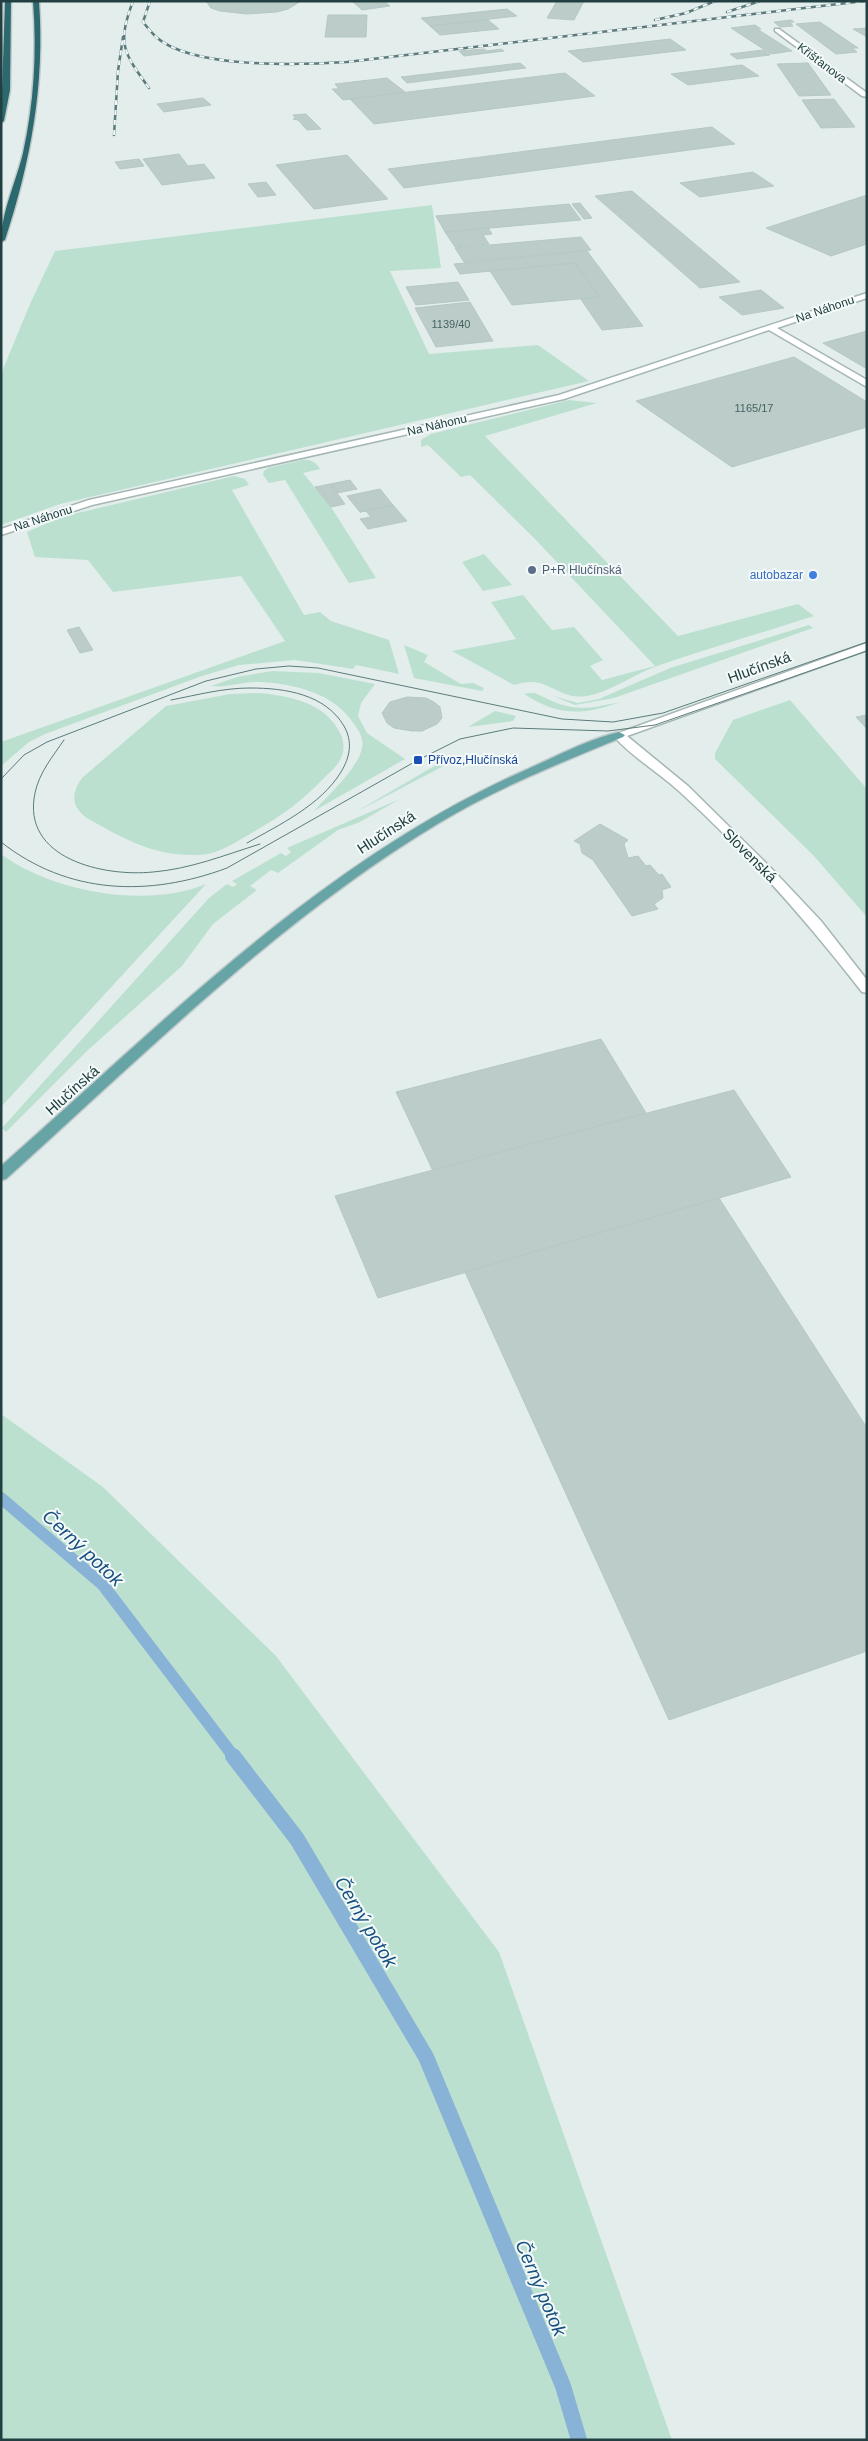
<svg xmlns="http://www.w3.org/2000/svg" width="868" height="2441" viewBox="0 0 868 2441" font-family="Helvetica,sans-serif">
	<style>
		.green { fill: #bbe0d0 }
		.lines { fill: none; stroke-linecap: round; stroke-linejoin: round }
		.stream-far1 { stroke: #89b3d6; stroke-width: 12 }
		.stream { stroke: #89b3d6; stroke-width: 16 }
		.building { fill: #bbccc9; stroke: #b5c8c6 }
		.minor-casing { stroke: #a5b6b5; stroke-width: 3 }
		.major-casing { stroke: #c1caca; stroke-width: 3 }
		.highway-casing { stroke: #c1caca; stroke-width: 3 }
		.minor { fill: #fff; fill-rule: evenodd }
		.major { fill: #66a4a6; fill-rule: evenodd }
		.highway { fill: #2c696f; fill-rule: evenodd }
		.tram { stroke: #5c7b7c; stroke-width: 1 }
		.rail-casing { stroke: #5c7b7c; stroke-width: 2.5 }
		.rail { stroke: #f4faf9; stroke-width: 2; stroke-dasharray: 5; stroke-linecap: butt }
		.service-dot { fill: #5c6f8a; stroke: #f4faf9; stroke-width: 2 }
		.shop-dot { fill: #3f7fe0; stroke: #f4faf9; stroke-width: 2 }
		.transit-dot { fill: #1a4fb4; stroke: #f4faf9; stroke-width: 2 }
		.labels { text-anchor: middle; dominant-baseline: central; stroke-width: 4; stroke-linejoin: round; paint-order: stroke }
		.far-number-label { font-size: 11px; fill: #486363 }
		.far-street-label { font-size: 12px; fill: #224041; stroke: #f4faf9 }
		.far-service-label { font-size: 12px; fill: #4e5e75; stroke: #f4faf9; text-anchor: start }
		.far-shop-label { font-size: 12px; fill: #366cbe; stroke: #f4faf9; text-anchor: end }
		.far-transit-label { font-size: 12px; fill: #164399; stroke: #f4faf9; text-anchor: start }
		.street-label { font-size: 15px; fill: #224041; stroke: #f4faf9 }
		.near-water-label { font-size: 19px; font-style: italic; fill: #185181; stroke: #f4faf9 }
	</style>
	<rect width="100%" height="100%" fill="#e3eeec"/>
	<g class="green">
		<path d="M 432,205 L 441,268 L 390,271 L 429,354 L 538,345 L 589,381 L 60,504 L 1,525 L 1,374 L 30,304 L 55,251 Z"/>
		<path d="M 569,400 L 597,403 L 485,436 L 678,636 L 798,604 L 814,616 C 762,633 709,648 657,666 C 634,674 611,692 587,696 C 556,701 549,673 514,685 L 452,651 L 516,639 L 491,602 L 523,595 L 552,630 L 574,627 L 603,660 L 590,666 L 602,680 L 655,666 L 535,539 L 470,475 L 461,477 L 428,445 L 421,447 L 421,440 L 431,434 Z"/>
		<path d="M 302,460 C 310,459 316,462 320,469 L 303,473 L 331,507 L 376,578 L 349,583 L 285,480 L 269,483 L 263,475 L 264,471 L 268,468 Z"/>
		<path d="M 234,476 L 245,479 L 249,485 L 232,490 L 304,615 L 320,612 L 331,621 L 389,640 L 399,674 L 356,665 L 353,669 L 295,660 L 239,665 L 202,676 L 45,734 L 29,742 L 1,766 L 1,742 L 285,641 L 241,576 L 113,592 L 88,560 L 35,557 L 27,532 L 61,517 Z"/>
		<path d="M 484,554 L 512,585 L 483,591 L 462,562 Z"/>
		<path d="M 809,625 L 813,628 L 614,698 L 575,705 L 553,696 L 578,703 L 599,699 L 670,668 Z"/>
		<path d="M 404,645 L 428,655 L 424,662 L 461,684 L 473,683 L 484,688 L 482,691 L 414,678 Z"/>
		<path d="M 272,671 L 319,673 L 375,684 L 361,703 L 358,716 L 367,733 L 405,759 L 314,811 C 327,796 358,769 362,748 C 364,738 359,731 354,724 C 334,693 295,684 260,682 C 244,681 227,688 211,686 L 237,677 Z"/>
		<path d="M 259,693 C 289,696 325,702 340,733 C 344,740 345,750 341,758 C 338,766 330,772 324,778 C 302,801 283,815 255,831 C 237,841 219,855 197,855 C 153,856 127,840 90,820 C 71,809 70,793 83,777 L 166,706 L 230,694 Z"/>
		<path d="M 529,693 L 535,693 C 572,712 581,710 621,702 C 583,715 559,717 524,694 Z"/>
		<path d="M 790,700 L 867,789 L 867,917 L 813,855 L 715,759 L 715,753 L 733,720 Z"/>
		<path d="M 495,711 L 516,716 L 513,721 L 468,727 Z"/>
		<path d="M 448,758 L 453,761 L 354,813 L 436,765 Z"/>
		<path d="M 400,799 L 360,822 L 338,830 L 278,873 L 271,870 L 250,886 L 257,890 L 213,924 L 182,966 L 88,1050 L 6,1132 L 2,1128 L 209,898 L 227,884 L 233,887 L 237,884 L 232,881 L 281,853 L 286,856 L 291,852 L 287,848 Z"/>
		<path d="M 1,854 C 52,892 146,909 206,884 L 1,1107 Z"/>
		<path d="M 1,1414 L 103,1487 L 276,1656 L 499,1952 L 672,2440 L 1,2440 Z"/>
	</g>
	<g class="lines">
		<path class="stream-far1" d="M 1,1498 L 103,1585 L 234,1757"/>
		<path class="stream" d="M 233,1756 L 297,1839 L 426,2057 L 563,2386 L 579,2440"/>
	</g>
	<g class="building">
		<path d="M 206,1 L 301,1 L 288,9 L 277,12 L 247,14 L 220,11 L 211,8 Z"/>
		<path d="M 352,1 L 384,1 L 390,6 L 362,10 Z"/>
		<path d="M 557,1 L 584,1 L 574,20 L 547,18 Z"/>
		<path d="M 507,9 L 517,16 L 430,26 L 421,18 Z"/>
		<path d="M 328,15 L 367,15 L 366,37 L 325,37 Z"/>
		<path d="M 488,20 L 499,29 L 440,35 L 430,26 Z"/>
		<path d="M 791,20 L 794,22 L 790,22 L 793,26 L 780,27 L 774,22 Z"/>
		<path d="M 820,22 L 858,48 L 852,48 L 857,52 L 836,54 L 796,24 Z"/>
		<path d="M 755,25 L 761,29 L 757,29 L 792,51 L 771,54 L 731,28 Z"/>
		<path d="M 867,28 L 867,37 L 853,29 Z"/>
		<path d="M 670,39 L 686,50 L 583,62 L 568,51 Z"/>
		<path d="M 484,49 L 487,51 L 501,49 L 504,51 L 464,56 L 459,51 Z"/>
		<path d="M 763,50 L 770,55 L 737,59 L 730,54 Z"/>
		<path d="M 520,63 L 526,68 L 407,83 L 401,77 Z"/>
		<path d="M 808,63 L 831,95 L 799,96 L 777,64 Z"/>
		<path d="M 742,65 L 759,76 L 688,85 L 671,74 Z"/>
		<path d="M 565,73 L 595,96 L 374,124 L 350,99 Z"/>
		<path d="M 387,78 L 405,92 L 343,100 L 332,89 L 339,89 L 335,84 Z"/>
		<path d="M 203,98 L 211,105 L 164,112 L 157,104 Z"/>
		<path d="M 834,99 L 855,127 L 821,128 L 802,100 Z"/>
		<path d="M 306,114 L 321,129 L 307,130 L 298,120 L 293,119 L 296,119 L 293,115 Z"/>
		<path d="M 712,127 L 735,144 L 404,188 L 388,169 Z"/>
		<path d="M 179,154 L 188,166 L 204,164 L 215,178 L 162,185 L 143,159 Z"/>
		<path d="M 347,155 L 388,199 L 314,209 L 276,165 Z"/>
		<path d="M 139,159 L 144,166 L 120,169 L 115,162 Z"/>
		<path d="M 753,172 L 774,186 L 700,197 L 680,183 Z"/>
		<path d="M 266,182 L 276,195 L 258,197 L 248,184 Z"/>
		<path d="M 632,191 L 740,282 L 700,288 L 595,196 Z"/>
		<path d="M 867,195 L 867,244 L 831,256 L 766,228 Z"/>
		<path d="M 580,203 L 592,218 L 584,219 L 572,204 Z"/>
		<path d="M 569,204 L 581,220 L 445,232 L 436,216 Z"/>
		<path d="M 488,228 L 492,234 L 483,235 L 489,244 L 455,247 L 445,232 Z"/>
		<path d="M 581,237 L 591,250 L 464,262 L 455,248 Z"/>
		<path d="M 587,251 L 643,326 L 602,330 L 580,298 L 600,297 L 575,263 L 460,274 L 454,264 Z"/>
		<path d="M 575,263 L 600,297 L 512,305 L 490,271 Z"/>
		<path d="M 458,282 L 469,300 L 416,305 L 406,287 Z"/>
		<path d="M 761,290 L 784,308 L 742,315 L 719,297 Z"/>
		<path d="M 470,302 L 493,341 L 436,347 L 415,308 Z"/>
		<path d="M 867,331 L 867,369 L 823,343 Z"/>
		<path d="M 794,357 L 867,402 L 867,427 L 732,467 L 636,401 Z"/>
		<path d="M 350,480 L 357,489 L 337,493 L 330,484 Z"/>
		<path d="M 330,484 L 337,493 L 345,504 L 331,507 L 315,487 Z"/>
		<path d="M 380,489 L 393,505 L 360,512 L 347,496 Z"/>
		<path d="M 393,505 L 407,521 L 368,529 L 360,519 L 371,517 L 366,511 L 360,512 Z"/>
		<path d="M 79,627 L 93,650 L 80,653 L 67,630 Z"/>
		<path d="M 407,697 L 426,698 L 434,702 L 440,707 L 442,718 L 437,724 L 422,731 L 412,731 L 394,728 L 387,723 L 382,713 L 390,702 Z"/>
		<path d="M 867,715 L 867,729 L 856,717 Z"/>
		<path d="M 600,824 L 628,840 L 624,844 L 628,858 L 638,856 L 646,866 L 650,865 L 659,875 L 662,874 L 671,887 L 662,890 L 663,898 L 654,904 L 658,909 L 632,916 L 593,860 L 582,853 L 580,844 L 574,841 Z"/>
		<path d="M 601,1039 L 646,1113 L 433,1171 L 396,1092 Z"/>
		<path d="M 734,1090 L 791,1177 L 378,1298 L 335,1196 Z"/>
		<path d="M 719,1198 L 867,1428 L 867,1651 L 669,1720 L 465,1272 Z"/>
	</g>
	<g class="lines">
		<defs>
			<g id="minor">
				<path d="M 775,29 L 779,29 L 867,93 L 867,97 L 862,96 L 775,31 Z"/>
				<path d="M 867,293 L 867,298 L 777,328 L 867,380 L 867,387 L 769,330 L 564,399 L 92,505 L 1,535 L 1,529 L 89,500 L 559,395 Z"/>
				<path d="M 867,643 L 867,650 L 627,736 L 688,786 L 771,868 L 821,921 L 867,980 L 867,993 L 862,992 C 807,921 747,853 680,792 C 660,773 630,756 613,735 Z"/>
			</g>
			<path id="major" d="M 619,732 L 625,735 L 623,737 C 560,763 497,788 439,823 C 279,919 144,1055 6,1179 L 1,1180 L 1,1166 C 166,1020 326,857 530,768 C 559,755 589,739 619,732 Z"/>
			<g id="highway">
				<path d="M 5,1 L 11,1 L 10,90 L 4,121 L 1,123 Z"/>
				<path d="M 33,1 L 39,1 C 45,84 31,161 5,240 L 1,242 C 1,213 16,182 23,153 C 34,103 37,53 33,1 Z"/>
			</g>
		</defs>
		<use href="#minor" class="minor-casing"/>
		<use href="#major" class="major-casing"/>
		<use href="#highway" class="highway-casing"/>
		<use href="#minor" class="minor"/>
		<use href="#major" class="major"/>
		<use href="#highway" class="highway"/>
		<g class="tram">
			<path d="M 171,700 C 197,695 223,688 250,688 C 285,688 325,694 344,726 C 353,742 350,757 341,772 C 321,805 279,825 247,843"/>
			<path d="M 64,740 C 53,756 39,773 35,793 C 21,859 104,877 153,872 C 190,869 225,855 260,844"/>
			<path d="M 1,779 L 24,755 L 47,742 L 206,681 L 256,669 L 289,666 L 318,668 L 562,719 L 613,722 L 663,713 L 867,642"/>
			<path d="M 1,842 C 68,895 149,897 227,868 L 418,760 L 460,739 L 513,728 L 608,731 L 655,725 L 867,651"/>
		</g>
		<defs>
			<g id="rail">
				<path d="M 133,1 C 117,44 123,52 149,88"/>
				<path d="M 150,1 L 143,22 C 147,27 151,32 156,37 C 192,69 300,65 347,62 L 864,1"/>
				<path d="M 727,12 L 760,1"/>
				<path d="M 655,20 L 686,13 L 715,1"/>
				<path d="M 114,135 L 118,71 L 123,37"/>
			</g>
		</defs>
		<use href="#rail" class="rail-casing"/>
		<use href="#rail" class="rail"/>
	</g>
	<circle class="service-dot" cx="532" cy="570" r="5"/>
	<circle class="shop-dot" cx="813" cy="575" r="5"/>
	<rect class="transit-dot" x="413" y="755" width="10" height="10" rx="2.5"/>
	<g class="labels">
		<g class="far-number-label">
			<text x="451" y="324">1139/40</text>
			<text x="754" y="408">1165/17</text>
		</g>
		<g class="far-street-label">
			<text transform="translate(822 63) rotate(37)">Křišťanova</text>
			<text transform="translate(825 309) rotate(-19)">Na Náhonu</text>
			<text transform="translate(437 425) rotate(-13)">Na Náhonu</text>
			<text transform="translate(43 518) rotate(-18)">Na Náhonu</text>
		</g>
		<g class="far-service-label">
			<text x="542" y="570">P+R Hlučínská</text>
		</g>
		<g class="far-shop-label">
			<text x="803" y="575">autobazar</text>
		</g>
		<g class="far-transit-label">
			<text x="428" y="760">Přívoz,Hlučínská</text>
		</g>
		<g class="street-label">
			<text transform="translate(759 667) rotate(-20)">Hlučínská</text>
			<text transform="translate(386 832) rotate(-33)">Hlučínská</text>
			<text transform="translate(750 855) rotate(45)">Slovenská</text>
			<text transform="translate(72 1090) rotate(-42)">Hlučínská</text>
		</g>
		<g class="near-water-label">
			<text transform="translate(83 1548) rotate(43)">Černý potok</text>
			<text transform="translate(366 1922) rotate(59)">Černý potok</text>
			<text transform="translate(541 2288) rotate(67)">Černý potok</text>
		</g>
	</g>
	<rect width="868" height="2441" fill="none" stroke="#224041" stroke-width="5"/>
</svg>
